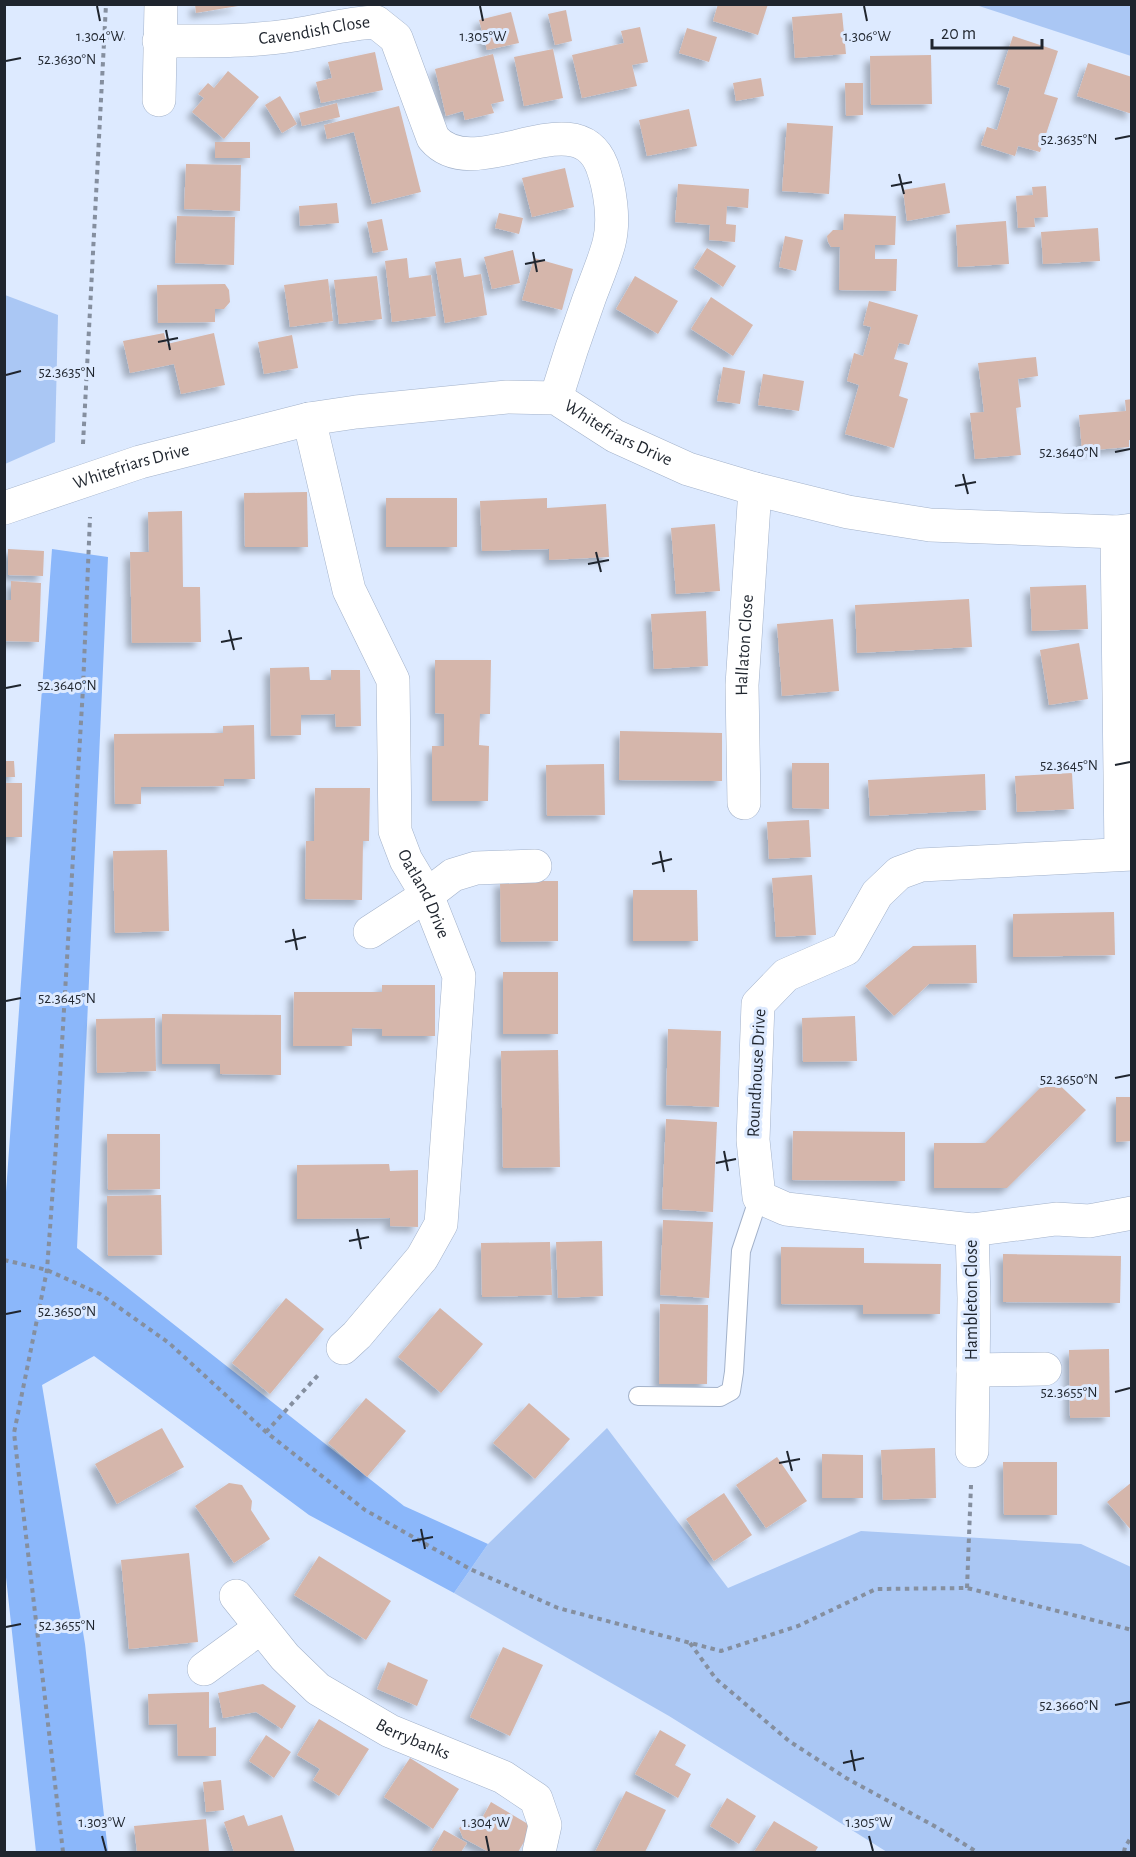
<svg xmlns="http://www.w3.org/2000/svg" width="1136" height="1857" viewBox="0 0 1136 1857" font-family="'Alegreya Sans',sans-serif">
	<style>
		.green { fill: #aac7f4 }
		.forest { fill: #8bb7fa }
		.building { fill: #d5b6ab; filter: url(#shadow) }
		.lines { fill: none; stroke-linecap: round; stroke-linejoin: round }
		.service-casing { stroke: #a3b2ca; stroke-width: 20 }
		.minor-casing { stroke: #a3b2ca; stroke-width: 34 }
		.path { stroke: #858f9f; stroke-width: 4; stroke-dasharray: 4.5 4.5; stroke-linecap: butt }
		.service { stroke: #fff; stroke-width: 18 }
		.minor { stroke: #fff; stroke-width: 33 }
		.ticks { fill: none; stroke: #1f252e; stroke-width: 2 }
		.labels { text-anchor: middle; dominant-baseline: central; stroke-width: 6; stroke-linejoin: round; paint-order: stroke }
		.street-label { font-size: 18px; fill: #1f252e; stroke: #ddeaff }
		.ticks-label { font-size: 15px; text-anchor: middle; fill: #1f252e; stroke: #ddeaff; stroke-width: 6; stroke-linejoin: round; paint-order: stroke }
	</style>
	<defs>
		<filter id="shadow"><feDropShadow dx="-5.5" dy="5.5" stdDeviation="3" flood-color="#0004"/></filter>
	</defs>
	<rect width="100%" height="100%" fill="#ddeaff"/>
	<g class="green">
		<path d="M 976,5 L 1131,5 L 1131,56 Z"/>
		<path d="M 5,295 L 58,315 L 55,442 L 5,464 Z"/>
		<path d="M 607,1428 L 728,1588 L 861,1531 L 1081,1544 L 1131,1567 L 1131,1852 L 887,1852 L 669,1716 L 454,1593 L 488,1544 Z"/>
	</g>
	<path class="forest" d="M 52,549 L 108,557 L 77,1248 L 404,1506 L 488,1544 L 454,1593 L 309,1515 L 94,1356 L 42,1385 L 85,1644 L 108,1852 L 36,1852 L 4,1559 L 4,1220 Z"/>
	<g class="building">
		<path d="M 195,4 L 238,4 L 238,6 L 196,13 Z"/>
		<path d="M 718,4 L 768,4 L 758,35 L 713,21 Z"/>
		<path d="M 566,10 L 572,41 L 555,45 L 548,14 Z"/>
		<path d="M 511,12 L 519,43 L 487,50 L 479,20 Z"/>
		<path d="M 842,13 L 846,54 L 795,58 L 792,17 Z"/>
		<path d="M 640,27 L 648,62 L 632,65 L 637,86 L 582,98 L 572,55 L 624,43 L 621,31 Z"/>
		<path d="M 687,28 L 717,37 L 709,62 L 679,53 Z"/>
		<path d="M 1013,36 L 1058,51 L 1044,94 L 1058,98 L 1040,152 L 1018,146 L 1015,156 L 981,145 L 987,127 L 997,130 L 1010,88 L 997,84 Z"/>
		<path d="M 553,49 L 563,98 L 524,106 L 514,57 Z"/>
		<path d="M 375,52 L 383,90 L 321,103 L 316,82 L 332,78 L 328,62 Z"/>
		<path d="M 493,54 L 504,101 L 491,104 L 494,113 L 465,120 L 463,111 L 446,116 L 435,69 Z"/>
		<path d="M 931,55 L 932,104 L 871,105 L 870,56 Z"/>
		<path d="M 1088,63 L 1132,77 L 1132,114 L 1077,96 Z"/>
		<path d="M 228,71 L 259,97 L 224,139 L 192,112 L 204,98 L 198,94 L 208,83 L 214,88 Z"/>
		<path d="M 761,78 L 764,96 L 736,101 L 733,83 Z"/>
		<path d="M 845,83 L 863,83 L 863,115 L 846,116 Z"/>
		<path d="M 280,96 L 297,124 L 282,133 L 265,105 Z"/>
		<path d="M 337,103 L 340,117 L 302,126 L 299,113 Z"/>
		<path d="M 399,106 L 421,192 L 372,204 L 354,132 L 327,139 L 324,125 Z"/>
		<path d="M 689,109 L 697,146 L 647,156 L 639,120 Z"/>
		<path d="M 787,123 L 833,126 L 829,194 L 782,191 Z"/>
		<rect x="215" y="142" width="35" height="16"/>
		<path d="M 186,164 L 241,165 L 240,211 L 184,209 Z"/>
		<path d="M 565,168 L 574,207 L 532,217 L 522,178 Z"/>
		<path d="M 945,183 L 950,213 L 907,221 L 903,190 Z"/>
		<path d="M 678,184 L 749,189 L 748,208 L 727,206 L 726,224 L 736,225 L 735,242 L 709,240 L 710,225 L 675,222 Z"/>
		<path d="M 1046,186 L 1048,217 L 1034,218 L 1035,227 L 1018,228 L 1016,196 L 1033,195 L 1032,187 Z"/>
		<path d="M 337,203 L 339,223 L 300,226 L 299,206 Z"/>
		<path d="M 499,213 L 523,218 L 519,234 L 495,228 Z"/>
		<path d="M 844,214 L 896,216 L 895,245 L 875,245 L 875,259 L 897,259 L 896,291 L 839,290 L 840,247 L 831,247 L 828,242 L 827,236 L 833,230 L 843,230 Z"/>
		<path d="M 177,216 L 235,217 L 234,265 L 175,263 Z"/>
		<path d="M 382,219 L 388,250 L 373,253 L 367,222 Z"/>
		<path d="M 1006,221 L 1009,264 L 958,267 L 956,225 Z"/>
		<path d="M 1098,228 L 1100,261 L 1043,264 L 1041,232 Z"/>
		<path d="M 785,236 L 803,240 L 796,271 L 779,267 Z"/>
		<path d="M 707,248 L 736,266 L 723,287 L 694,268 Z"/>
		<path d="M 513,250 L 520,283 L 492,289 L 484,257 Z"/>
		<path d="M 407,258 L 409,278 L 431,275 L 436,316 L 392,322 L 385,261 Z"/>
		<path d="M 461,258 L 464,277 L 481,274 L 487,315 L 445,323 L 435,262 Z"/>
		<path d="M 534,258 L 573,269 L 562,310 L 522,300 Z"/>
		<path d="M 377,276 L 382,319 L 339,324 L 334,280 Z"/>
		<path d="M 635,276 L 678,301 L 658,334 L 616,309 Z"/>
		<path d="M 328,279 L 333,321 L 290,327 L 284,285 Z"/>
		<path d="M 225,284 L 229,290 L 230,302 L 224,309 L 215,309 L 215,322 L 158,323 L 157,285 Z"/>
		<path d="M 711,297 L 753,325 L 733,356 L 691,329 Z"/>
		<path d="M 869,301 L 918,315 L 909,345 L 899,343 L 894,359 L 908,363 L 899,396 L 908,399 L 894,448 L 845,434 L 859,385 L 847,381 L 854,353 L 863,356 L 871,327 L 863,325 Z"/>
		<path d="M 164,333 L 167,344 L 214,333 L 225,385 L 181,394 L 174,364 L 130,373 L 123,341 Z"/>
		<path d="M 292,335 L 298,368 L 264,374 L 258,342 Z"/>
		<path d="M 1036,357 L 1038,376 L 1018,379 L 1021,407 L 1016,408 L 1021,455 L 975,459 L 970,413 L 984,412 L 978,363 Z"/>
		<path d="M 723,367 L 745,371 L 740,404 L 717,401 Z"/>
		<path d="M 763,374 L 804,381 L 799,411 L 758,405 Z"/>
		<path d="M 1132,399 L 1132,440 L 1129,440 L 1129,447 L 1082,451 L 1079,415 L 1126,411 L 1125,400 Z"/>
		<path d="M 307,492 L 308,547 L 245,547 L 244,493 Z"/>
		<rect x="386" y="498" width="71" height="49"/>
		<path d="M 547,498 L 547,508 L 606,504 L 609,557 L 549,560 L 549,549 L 482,551 L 480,501 Z"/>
		<path d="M 182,511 L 183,587 L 200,587 L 201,642 L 132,643 L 130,552 L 149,552 L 148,512 Z"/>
		<path d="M 715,524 L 720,591 L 676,594 L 671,528 Z"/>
		<path d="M 8,549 L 44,551 L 43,576 L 8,575 Z"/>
		<path d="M 11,581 L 41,583 L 39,642 L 4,641 L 4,600 L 11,600 Z"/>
		<path d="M 1086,585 L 1088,629 L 1032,631 L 1030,587 Z"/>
		<path d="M 969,599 L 972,647 L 857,653 L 855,605 Z"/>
		<path d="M 706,611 L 708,666 L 654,669 L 651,614 Z"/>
		<path d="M 833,619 L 839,691 L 782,696 L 777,624 Z"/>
		<path d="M 1079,643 L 1088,699 L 1049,705 L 1040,650 Z"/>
		<path d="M 435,660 L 491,660 L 490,714 L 480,714 L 479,745 L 489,746 L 488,801 L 432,801 L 432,746 L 444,746 L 444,714 L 435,713 Z"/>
		<path d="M 309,667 L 310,680 L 331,680 L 331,670 L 360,670 L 361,726 L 336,727 L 335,714 L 301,715 L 301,735 L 271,736 L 270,668 Z"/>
		<path d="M 254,725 L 255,779 L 224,779 L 224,786 L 141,787 L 141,804 L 115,804 L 114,734 L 223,733 L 223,726 Z"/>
		<path d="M 620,731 L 722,733 L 722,781 L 619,780 Z"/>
		<path d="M 4,761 L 14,761 L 15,777 L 4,777 Z"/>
		<path d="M 792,763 L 829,763 L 829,809 L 792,808 Z"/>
		<path d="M 604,764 L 605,815 L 547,816 L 546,765 Z"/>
		<path d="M 1072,773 L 1074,809 L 1017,812 L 1015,776 Z"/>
		<path d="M 985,774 L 986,810 L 870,816 L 868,780 Z"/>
		<rect x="4" y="783" width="18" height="54"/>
		<path d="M 315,788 L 370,788 L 369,841 L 363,841 L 362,900 L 305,899 L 306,841 L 314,841 Z"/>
		<path d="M 809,820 L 811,857 L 769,859 L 767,822 Z"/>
		<path d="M 167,850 L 169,931 L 115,933 L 113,851 Z"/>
		<path d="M 812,875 L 816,935 L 776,937 L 772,878 Z"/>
		<path d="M 500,881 L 558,881 L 558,941 L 501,942 Z"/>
		<path d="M 633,890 L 697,890 L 698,941 L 633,941 Z"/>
		<path d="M 1114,912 L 1115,955 L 1013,957 L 1013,914 Z"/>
		<path d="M 976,945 L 977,983 L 929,984 L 894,1016 L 865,986 L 913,946 Z"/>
		<rect x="503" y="972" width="55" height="62"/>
		<path d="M 382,985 L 435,985 L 435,1036 L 382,1036 L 382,1029 L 352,1028 L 352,1046 L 293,1046 L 294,992 L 382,992 Z"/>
		<path d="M 162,1014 L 281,1015 L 281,1075 L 220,1074 L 220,1064 L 162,1064 Z"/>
		<path d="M 855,1016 L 857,1061 L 803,1062 L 802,1018 Z"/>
		<path d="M 155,1018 L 156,1071 L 97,1073 L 96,1019 Z"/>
		<path d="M 668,1029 L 721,1031 L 719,1107 L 666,1105 Z"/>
		<path d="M 558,1050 L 560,1167 L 503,1168 L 501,1051 Z"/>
		<path d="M 1051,1077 L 1086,1110 L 1007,1188 L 934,1188 L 934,1143 L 985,1143 Z"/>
		<path d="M 1116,1097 L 1132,1097 L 1132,1141 L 1116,1142 Z"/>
		<path d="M 666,1119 L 717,1122 L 713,1212 L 662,1209 Z"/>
		<path d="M 793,1131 L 905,1132 L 905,1181 L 792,1180 Z"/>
		<path d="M 107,1134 L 160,1134 L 160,1189 L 108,1190 Z"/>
		<path d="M 389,1164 L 390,1171 L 418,1170 L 418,1227 L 390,1226 L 390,1218 L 297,1219 L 297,1165 Z"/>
		<path d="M 161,1195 L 162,1255 L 108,1256 L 107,1196 Z"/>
		<path d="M 663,1220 L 713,1222 L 709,1298 L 660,1295 Z"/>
		<path d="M 602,1241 L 603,1296 L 558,1298 L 556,1242 Z"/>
		<path d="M 550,1242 L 552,1295 L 482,1297 L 481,1243 Z"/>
		<path d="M 781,1247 L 864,1248 L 864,1263 L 941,1264 L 940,1314 L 863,1314 L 863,1305 L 781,1304 Z"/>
		<path d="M 1003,1254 L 1121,1256 L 1120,1303 L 1003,1302 Z"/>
		<path d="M 286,1298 L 324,1329 L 270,1394 L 232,1363 Z"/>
		<path d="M 660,1304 L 708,1305 L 707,1384 L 659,1384 Z"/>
		<path d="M 440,1308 L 483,1344 L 441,1393 L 398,1357 Z"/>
		<path d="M 1109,1349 L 1110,1417 L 1070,1418 L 1069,1350 Z"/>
		<path d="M 366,1398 L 406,1431 L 367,1477 L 328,1443 Z"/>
		<path d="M 529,1403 L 570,1439 L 535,1479 L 493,1443 Z"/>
		<path d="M 162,1428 L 184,1467 L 117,1504 L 95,1464 Z"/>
		<path d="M 935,1448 L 936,1498 L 883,1500 L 881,1450 Z"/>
		<path d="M 822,1454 L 863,1455 L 863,1498 L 822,1498 Z"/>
		<path d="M 777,1457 L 807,1501 L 766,1528 L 736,1485 Z"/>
		<path d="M 1003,1462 L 1057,1462 L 1057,1515 L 1004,1515 Z"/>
		<path d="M 1132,1482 L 1132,1531 L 1107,1502 Z"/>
		<path d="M 229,1483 L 242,1485 L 252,1501 L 251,1510 L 270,1539 L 234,1563 L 195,1506 Z"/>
		<path d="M 724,1493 L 752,1535 L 714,1561 L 686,1519 Z"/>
		<path d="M 189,1553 L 198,1642 L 129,1649 L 121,1560 Z"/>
		<path d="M 319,1556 L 391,1601 L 366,1640 L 294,1595 Z"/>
		<path d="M 503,1647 L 543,1665 L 510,1736 L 470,1717 Z"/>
		<path d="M 388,1662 L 428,1680 L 417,1706 L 377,1689 Z"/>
		<path d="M 263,1684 L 296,1706 L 282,1729 L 256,1712 L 223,1718 L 218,1693 Z"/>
		<path d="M 209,1692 L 209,1728 L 216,1727 L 216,1756 L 178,1756 L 177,1724 L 149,1725 L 148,1694 Z"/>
		<path d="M 319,1719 L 369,1749 L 339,1796 L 313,1780 L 320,1769 L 297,1755 Z"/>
		<path d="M 660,1730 L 686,1745 L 675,1765 L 691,1774 L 678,1798 L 635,1774 Z"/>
		<path d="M 266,1735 L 291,1752 L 274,1778 L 249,1761 Z"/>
		<path d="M 410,1758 L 459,1789 L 433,1829 L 384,1797 Z"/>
		<path d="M 221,1780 L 224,1810 L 206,1812 L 203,1782 Z"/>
		<path d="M 626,1791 L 666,1810 L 645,1852 L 595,1852 Z"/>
		<path d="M 727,1798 L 756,1816 L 739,1844 L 710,1826 Z"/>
		<path d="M 491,1802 L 533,1827 L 518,1852 L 489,1852 L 463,1838 L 459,1828 L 466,1823 L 481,1820 Z"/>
		<path d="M 244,1815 L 248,1826 L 282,1815 L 295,1852 L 234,1852 L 224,1822 Z"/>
		<path d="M 206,1819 L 209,1852 L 137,1852 L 134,1826 Z"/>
		<path d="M 774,1821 L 818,1847 L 815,1852 L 754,1852 Z"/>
		<path d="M 444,1830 L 467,1843 L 461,1852 L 431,1852 Z"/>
	</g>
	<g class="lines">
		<defs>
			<path id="service" d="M 638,1396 L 720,1397 L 731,1391 L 734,1372 L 741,1251 L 759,1197"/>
			<g id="minor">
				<path id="s1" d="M 159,41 C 204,41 249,42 294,35 C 321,31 348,23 376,22 L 396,38 L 433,138 C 475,188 575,97 602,166 C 610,188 615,220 609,243 C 604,262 596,280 589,299 C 577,332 566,365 556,398"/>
				<path d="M 159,100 L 161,4"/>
				<path id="s2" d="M 309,419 L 349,590 L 393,680 L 395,831 L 406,860 L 427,895 L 459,976 L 441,1224 L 422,1258 L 357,1335 L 343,1348"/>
				<path id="s3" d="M 4,508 L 140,462 L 309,419 L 356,412 L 507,397 L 556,398 L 615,436 L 688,469 L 755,489 L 848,512 L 930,525 L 1117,532 L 1132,530"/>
				<path d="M 1117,532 L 1121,854"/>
				<path id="s4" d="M 744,803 L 742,685 L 755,489"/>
				<path d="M 1132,854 L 921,865 L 899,873 L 877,894 L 846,949 L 786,975 L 758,1004 L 753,1140 L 759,1197 L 786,1209 L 972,1230 L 1056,1219 L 1089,1221 L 1132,1213"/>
				<path d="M 370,932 L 427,895 L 453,875 L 476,868 L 535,866"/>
				<path d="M 973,1370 L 1045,1369"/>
				<path d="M 972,1451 L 974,1298 L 972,1230"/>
				<path id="s5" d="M 236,1596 L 285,1657 L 318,1689 L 390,1731 L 503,1777 L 536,1799 L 545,1825 L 539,1852"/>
				<path d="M 204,1669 L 260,1628"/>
			</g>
		</defs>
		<use href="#service" class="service-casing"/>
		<use href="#minor" class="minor-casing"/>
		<g class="path">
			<path d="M 104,38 L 125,38"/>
			<path d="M 83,444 L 106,4"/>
			<path d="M 4,1260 L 47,1270 L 100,1294 L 169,1343 L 266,1432 L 365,1510 L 470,1569 L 558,1608 L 721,1651 L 798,1626 L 876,1589 L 967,1588 L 1132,1630"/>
			<path d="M 266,1432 L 320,1373"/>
			<path d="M 967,1588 L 971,1485"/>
			<path d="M 690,1643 L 716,1679 L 789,1741 L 846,1778 L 938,1828 L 977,1852"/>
			<path d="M 63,1852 L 14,1433 L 47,1270 L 56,1145 L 83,688 L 90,517"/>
			<path d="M 1124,1852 L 1125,1847 L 1132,1836"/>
		</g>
		<use href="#service" class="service"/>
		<use href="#minor" class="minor"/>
	</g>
	<path class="ticks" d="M 97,6 L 100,21M 480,6 L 483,21M 864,6 L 867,21M 6,61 L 21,58M 1115,139 L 1130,136M 899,174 L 904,194M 891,186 L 912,182M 533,252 L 537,272M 525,264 L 545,260M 166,330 L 170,350M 158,342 L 178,338M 6,375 L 21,371M 1115,452 L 1130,449M 963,474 L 968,494M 955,486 L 976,482M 596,552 L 601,572M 588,564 L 609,560M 229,630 L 234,650M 221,642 L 242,638M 6,688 L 21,685M 1115,765 L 1130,762M 660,851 L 664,872M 652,864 L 672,859M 293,929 L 297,950M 285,942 L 306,937M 6,1001 L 21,998M 1115,1078 L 1130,1075M 724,1151 L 728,1171M 716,1163 L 736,1159M 357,1229 L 361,1249M 349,1241 L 369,1237M 6,1314 L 21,1311M 1115,1392 L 1130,1388M 787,1451 L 792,1471M 779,1463 L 800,1459M 421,1529 L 425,1549M 412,1541 L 433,1537M 6,1627 L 21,1624M 1115,1705 L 1130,1702M 851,1750 L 855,1771M 843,1763 L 864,1758M 102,1836 L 106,1851M 486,1836 L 489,1851M 869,1836 L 873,1851"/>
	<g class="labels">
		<g class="street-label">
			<text stroke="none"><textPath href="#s1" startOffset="156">Cavendish Close</textPath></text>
			<text stroke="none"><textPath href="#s3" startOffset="638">Whitefriars Drive</textPath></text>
			<text stroke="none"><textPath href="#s3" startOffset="134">Whitefriars Drive</textPath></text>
			<text stroke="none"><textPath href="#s4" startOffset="158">Hallaton Close</textPath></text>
			<text stroke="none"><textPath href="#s2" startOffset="496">Oatland Drive</textPath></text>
			<text transform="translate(757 1073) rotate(-87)">Roundhouse Drive</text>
			<text transform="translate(972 1300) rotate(-90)">Hambleton Close</text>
			<text stroke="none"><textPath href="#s5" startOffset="232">Berrybanks</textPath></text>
		</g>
	</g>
	<g class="ticks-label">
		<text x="100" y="41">1.304°W</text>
		<text x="483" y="41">1.305°W</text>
		<text x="867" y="41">1.306°W</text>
		<text x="67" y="64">52.3630°N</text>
		<text x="1069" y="144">52.3635°N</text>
		<text x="67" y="377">52.3635°N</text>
		<text x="1069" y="457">52.3640°N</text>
		<text x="67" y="690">52.3640°N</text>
		<text x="1069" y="770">52.3645°N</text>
		<text x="67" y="1003">52.3645°N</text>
		<text x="1069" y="1084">52.3650°N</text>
		<text x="67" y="1316">52.3650°N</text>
		<text x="1069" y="1397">52.3655°N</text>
		<text x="67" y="1630">52.3655°N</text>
		<text x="1069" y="1710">52.3660°N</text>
		<text x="102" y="1827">1.303°W</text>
		<text x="486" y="1827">1.304°W</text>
		<text x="869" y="1827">1.305°W</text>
	</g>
	<rect width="1136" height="1857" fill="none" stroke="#1f252e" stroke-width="12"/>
	<path d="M932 39v9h110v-9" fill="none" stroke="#1f252e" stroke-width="3"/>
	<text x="941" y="39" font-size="18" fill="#1f252e" stroke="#ddeaff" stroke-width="4.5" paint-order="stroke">20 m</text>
</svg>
